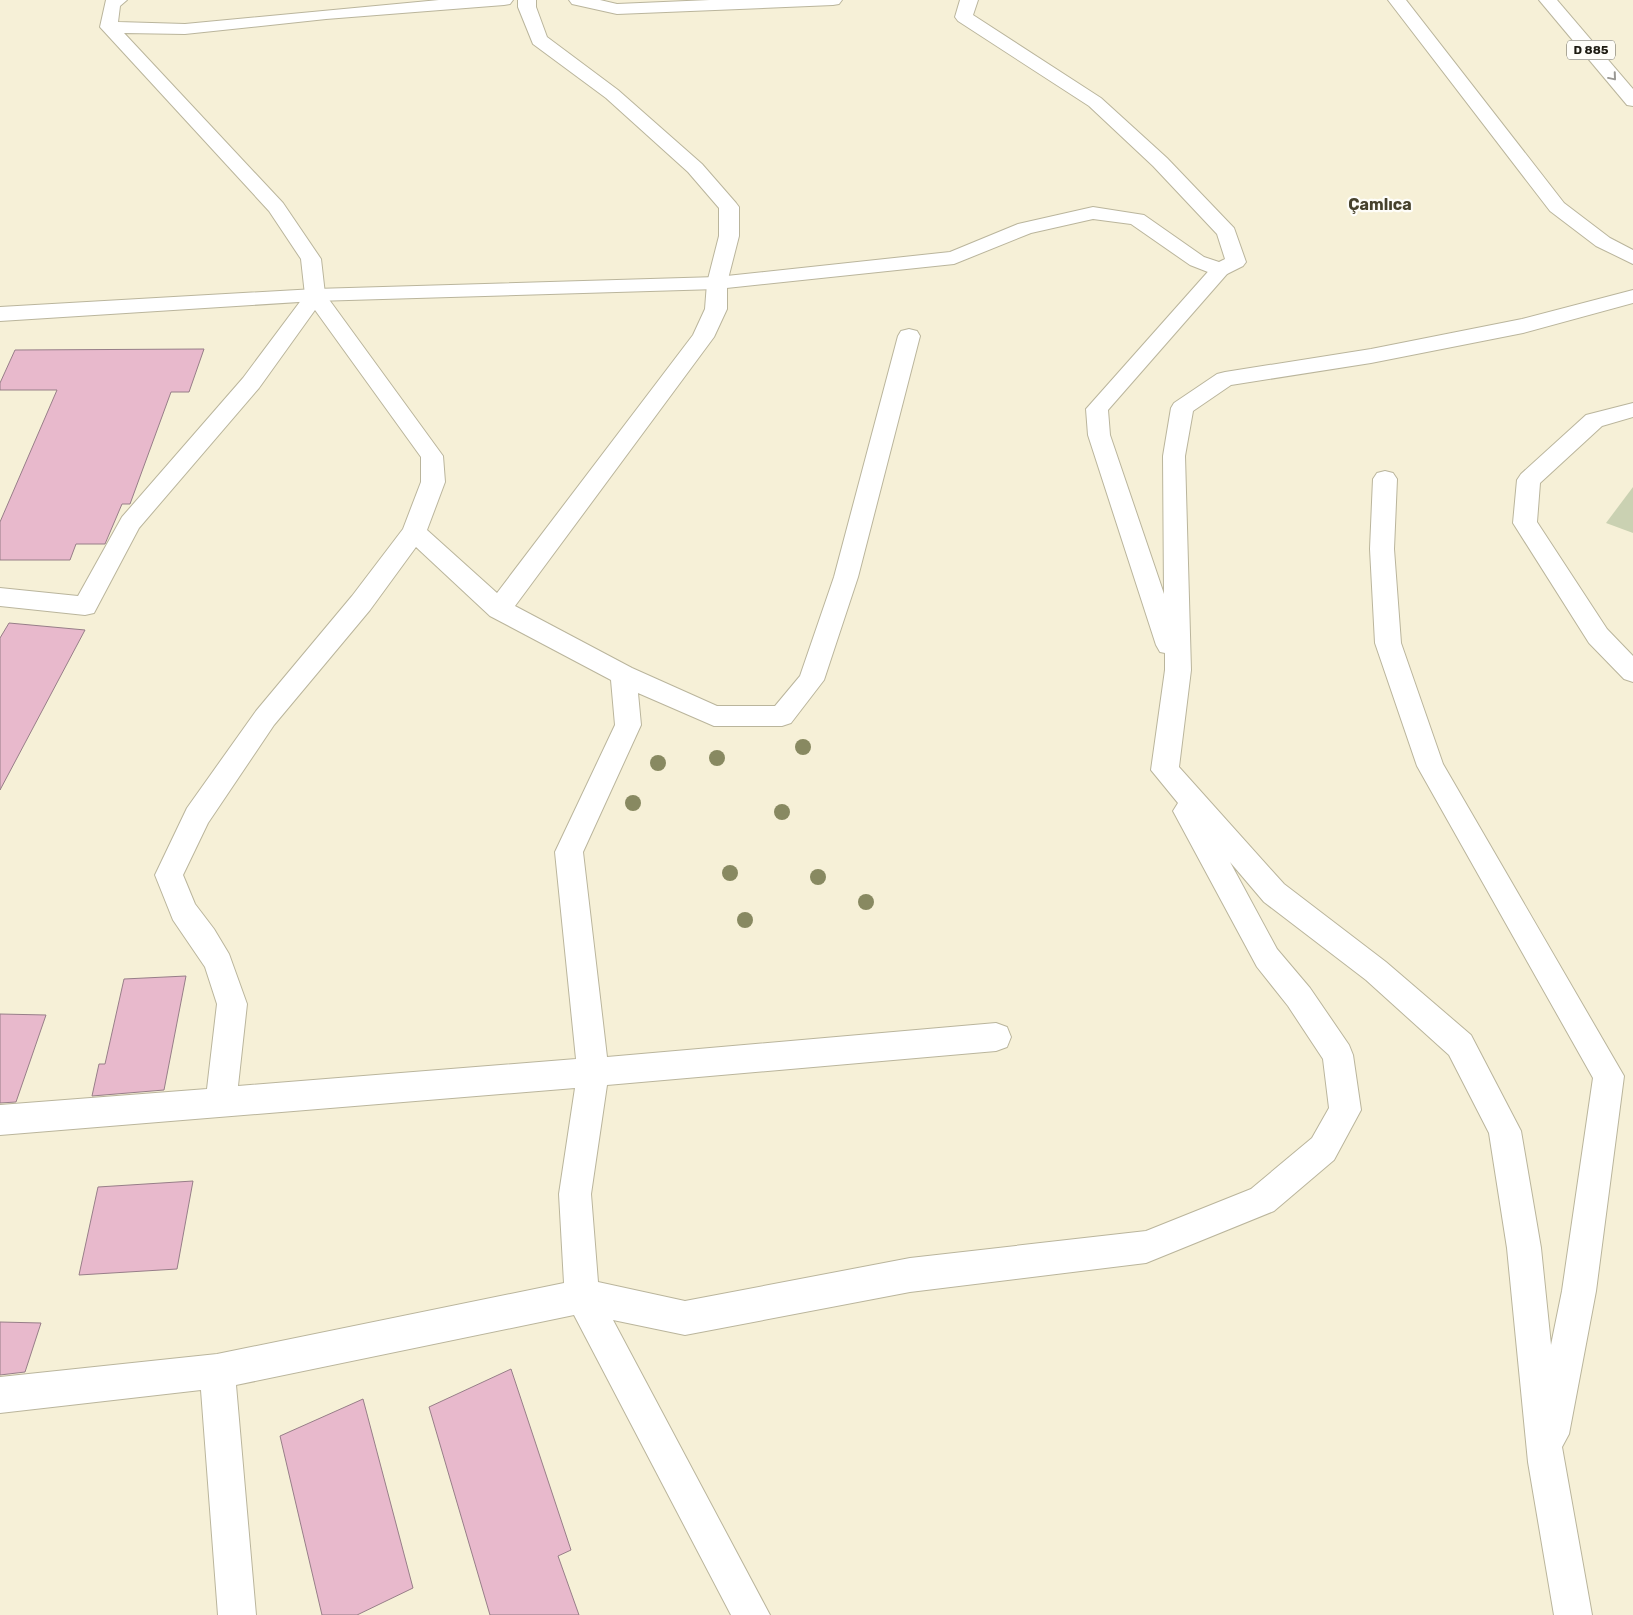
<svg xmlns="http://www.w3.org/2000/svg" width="1633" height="1615" viewBox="0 0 1633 1615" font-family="Rubik,sans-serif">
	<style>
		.green { fill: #cad1b2 }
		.building { fill: #e8b9cc; stroke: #977e88 }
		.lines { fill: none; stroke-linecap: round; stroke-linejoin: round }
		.street-casing { stroke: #bab59c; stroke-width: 2 }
		.secondary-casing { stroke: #bab59c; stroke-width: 2 }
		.highway-casing { stroke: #bab59c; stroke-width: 2 }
		.street { fill: #fff; fill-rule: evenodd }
		.secondary { fill: #fff; fill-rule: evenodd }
		.highway { fill: #fff; fill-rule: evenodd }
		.tree { fill: #888961 }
		.oneway { stroke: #999894 }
		.labels { text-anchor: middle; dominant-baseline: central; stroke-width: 4.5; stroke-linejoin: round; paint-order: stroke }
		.shield { fill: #fefdf8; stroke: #605f57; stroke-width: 1 }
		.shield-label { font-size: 12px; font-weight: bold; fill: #1d1b12 }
		.far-district-label { font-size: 16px; font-weight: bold; fill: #46412c; stroke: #fefdf8 }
	</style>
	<rect width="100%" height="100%" fill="#f6f0d7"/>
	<path class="green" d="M 1633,487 L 1633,533 L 1606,523 Z"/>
	<g class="building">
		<path d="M 204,349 L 189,392 L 171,392 L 130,504 L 122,504 L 105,544 L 76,544 L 70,560 L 0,560 L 0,522 L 57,390 L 0,390 L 0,383 L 15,350 Z"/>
		<path d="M 9,623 L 85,630 L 0,790 L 0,638 Z"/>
		<path d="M 186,976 L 164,1090 L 92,1096 L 99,1064 L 105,1064 L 124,979 Z"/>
		<path d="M 0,1014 L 46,1015 L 16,1102 L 0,1103 Z"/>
		<path d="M 193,1181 L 177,1269 L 79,1275 L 98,1187 Z"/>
		<path d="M 0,1322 L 41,1323 L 25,1372 L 0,1375 Z"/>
		<path d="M 511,1369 L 571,1550 L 558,1556 L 579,1615 L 490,1615 L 429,1407 Z"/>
		<path d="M 363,1399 L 413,1588 L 357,1615 L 322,1615 L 280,1436 Z"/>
	</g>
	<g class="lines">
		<defs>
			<g id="street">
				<path d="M 106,0 L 127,0 L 120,6 L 118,22 L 185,24 L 439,0 L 513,0 L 510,4 L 504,5 L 326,19 L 185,34 L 124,33 L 283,203 L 321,259 L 325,294 L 443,456 L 445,482 L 427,530 L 497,593 L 693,335 L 705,309 L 707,283 L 719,236 L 719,208 L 688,172 L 606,98 L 533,44 L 518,7 L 518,0 L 536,0 L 536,7 L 547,37 L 618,90 L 702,164 L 736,203 L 739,207 L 739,236 L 727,283 L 727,309 L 714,337 L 515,606 L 632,668 L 717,706 L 775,706 L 800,676 L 834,577 L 898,336 L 901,331 L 909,329 L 917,331 L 920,336 L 858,577 L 824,680 L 791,723 L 782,726 L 714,726 L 638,693 L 641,725 L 583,852 L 607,1057 L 996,1023 L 1007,1027 L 1011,1037 L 1007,1047 L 996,1051 L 607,1085 L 591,1194 L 598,1282 L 685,1301 L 910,1258 L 1146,1231 L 1251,1189 L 1312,1138 L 1329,1108 L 1323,1059 L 1288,1006 L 1257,967 L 1173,811 L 1178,803 L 1151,770 L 1165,670 L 1165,653 L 1160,652 L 1156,645 L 1088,435 L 1086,409 L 1213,266 L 1220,264 L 1227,266 L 1230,270 L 1227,274 L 1108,410 L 1110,435 L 1164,594 L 1163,456 L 1171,408 L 1174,403 L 1217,374 L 1225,372 L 1371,349 L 1522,319 L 1633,290 L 1633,303 L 1523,333 L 1371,363 L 1231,385 L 1193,411 L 1185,456 L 1191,670 L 1179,767 L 1284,884 L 1386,962 L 1471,1035 L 1521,1131 L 1541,1248 L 1551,1345 L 1562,1291 L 1593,1078 L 1417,766 L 1375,643 L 1370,549 L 1373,479 L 1377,473 L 1385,471 L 1393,473 L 1397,479 L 1394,549 L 1401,643 L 1443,764 L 1624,1076 L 1596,1291 L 1569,1434 L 1562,1447 L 1592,1615 L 1554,1615 L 1528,1462 L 1507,1248 L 1489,1133 L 1449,1055 L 1366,980 L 1264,902 L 1230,862 L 1277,949 L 1310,988 L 1349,1045 L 1353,1055 L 1361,1110 L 1334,1160 L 1274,1211 L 1146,1263 L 910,1292 L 685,1335 L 613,1320 L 770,1615 L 731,1615 L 574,1315 L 236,1385 L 256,1615 L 218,1615 L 201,1390 L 0,1413 L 0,1377 L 217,1354 L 564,1283 L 559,1194 L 575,1088 L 0,1135 L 0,1105 L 207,1089 L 217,1004 L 205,967 L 173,920 L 155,875 L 187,808 L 256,711 L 352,596 L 403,529 L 421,482 L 421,457 L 315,310 L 259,388 L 139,528 L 94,613 L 85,615 L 0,606 L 0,588 L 78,596 L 122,517 L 243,378 L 305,295 L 301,259 L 269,211 L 100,27 ZM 416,547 L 490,616 L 611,680 L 615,725 L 555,852 L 576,1059 L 238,1086 L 247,1004 L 229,954 L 214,929 L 195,904 L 183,875 L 208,823 L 274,725 L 370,610 Z"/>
				<path d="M 569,0 L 600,0 L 617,4 L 710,0 L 842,0 L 839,4 L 833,5 L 617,14 L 572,4 Z"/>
				<path d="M 1633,403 L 1633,417 L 1602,426 L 1540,483 L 1537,522 L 1607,629 L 1633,656 L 1633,682 L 1624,679 L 1589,643 L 1513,523 L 1517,480 L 1521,474 L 1586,415 Z"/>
			</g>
			<g id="secondary">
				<path d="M 960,0 L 978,0 L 973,15 L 1101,98 L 1167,158 L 1234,228 L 1246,262 L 1243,266 L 1227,274 L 1220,276 L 1213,274 L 1190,265 L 1131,224 L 1093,219 L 1031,233 L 954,264 L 717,289 L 315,301 L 0,321 L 0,307 L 315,289 L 717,277 L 950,252 L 1018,224 L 1093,207 L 1144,215 L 1204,257 L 1219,262 L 1225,259 L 1217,234 L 1153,166 L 1089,106 L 958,21 L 955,17 Z"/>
				<path d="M 1388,0 L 1406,0 L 1564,203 L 1610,238 L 1633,250 L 1633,264 L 1596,246 L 1550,211 Z"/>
			</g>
			<path id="highway" d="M 1539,0 L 1557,0 L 1633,89 L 1633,106 L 1627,105 Z"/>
		</defs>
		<use href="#street" class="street-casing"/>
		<use href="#secondary" class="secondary-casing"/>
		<use href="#highway" class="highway-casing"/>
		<use href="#street" class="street"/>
		<use href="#secondary" class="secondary"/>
		<use href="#highway" class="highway"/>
	</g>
	<g class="tree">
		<circle cx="803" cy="747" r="8"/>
		<circle cx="717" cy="758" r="8"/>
		<circle cx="658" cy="763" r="8"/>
		<circle cx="633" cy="803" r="8"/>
		<circle cx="782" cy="812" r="8"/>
		<circle cx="730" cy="873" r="8"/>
		<circle cx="818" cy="877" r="8"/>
		<circle cx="866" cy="902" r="8"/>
		<circle cx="745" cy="920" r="8"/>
	</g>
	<defs><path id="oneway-chevron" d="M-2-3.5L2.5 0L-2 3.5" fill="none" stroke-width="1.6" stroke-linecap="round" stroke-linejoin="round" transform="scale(1.25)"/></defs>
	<use class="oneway" href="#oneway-chevron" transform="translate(1613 77) rotate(50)"/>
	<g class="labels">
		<rect class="shield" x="1567" y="40.5" width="48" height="19" rx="4"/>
		<g class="shield-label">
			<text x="1591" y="50">D 885</text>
		</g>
		<g class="far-district-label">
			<text x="1380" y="204">Çamlıca</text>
		</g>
	</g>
</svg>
